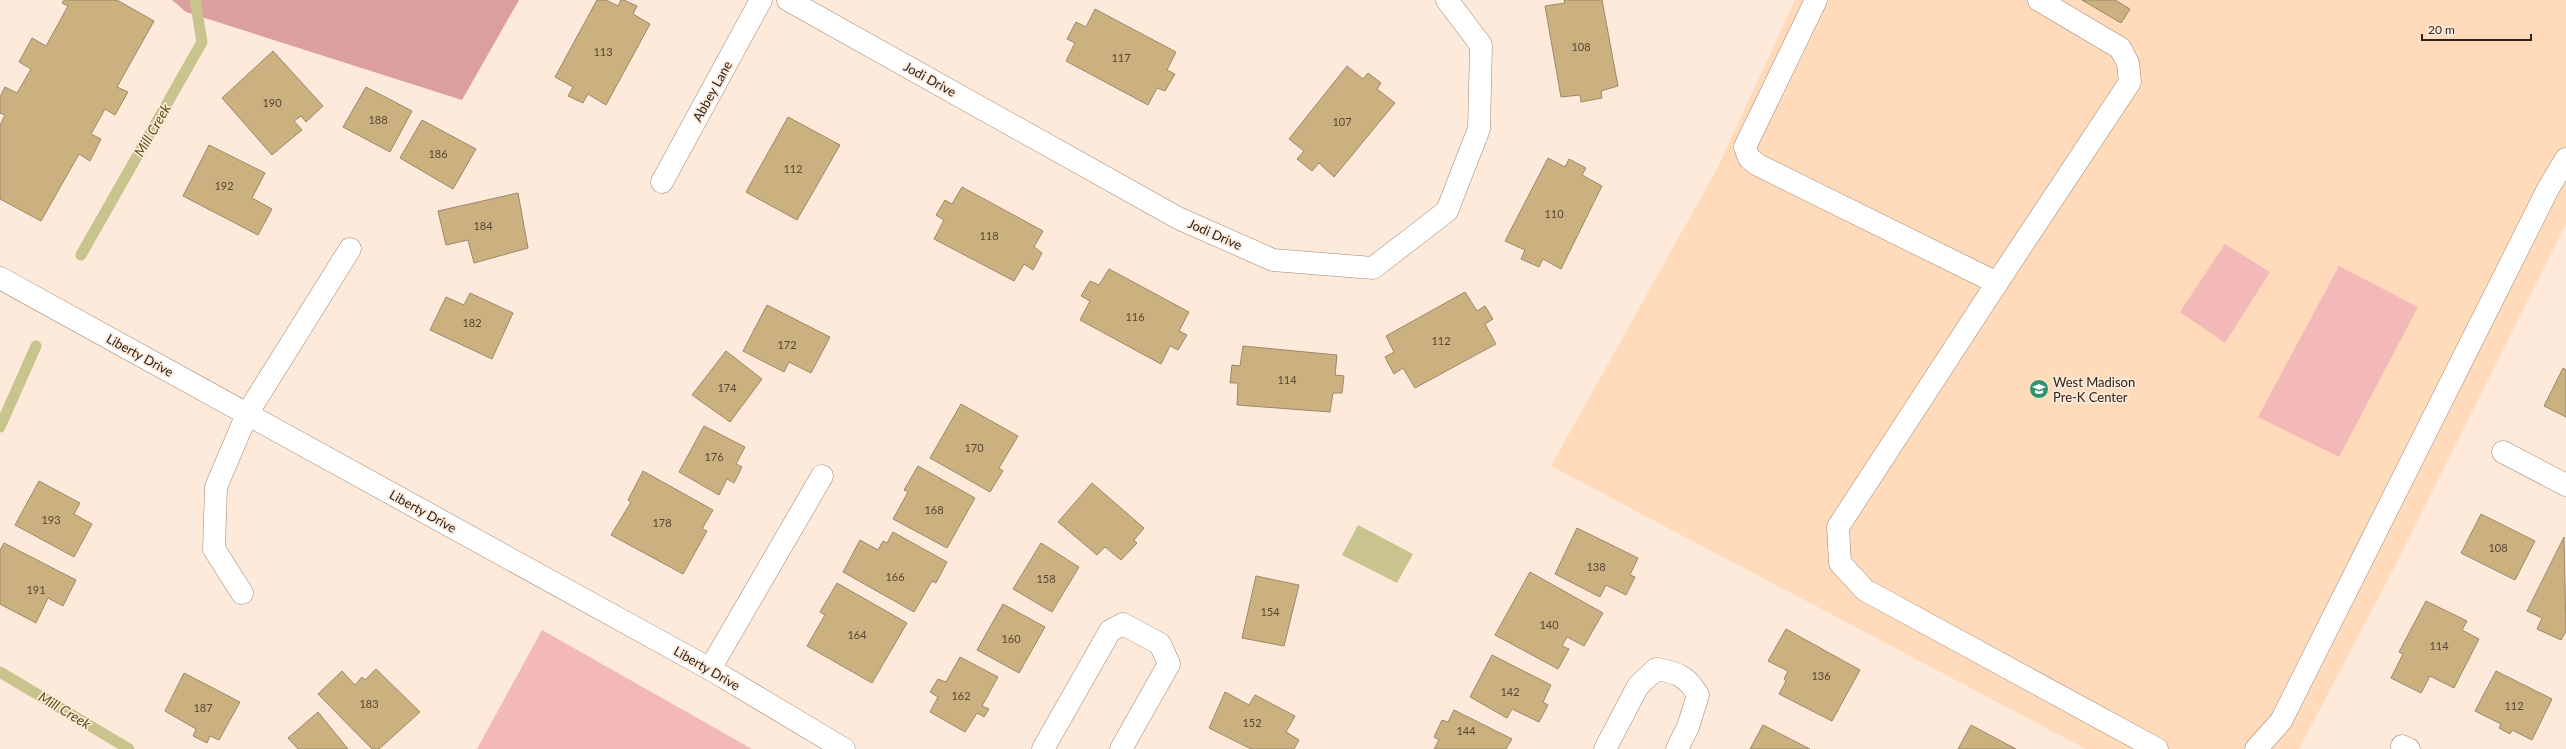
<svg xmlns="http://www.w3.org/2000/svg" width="2566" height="749" viewBox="0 0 2566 749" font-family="Lato,sans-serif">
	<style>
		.built { fill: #ffdabb }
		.green { fill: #f3b9b8 }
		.forest { fill: #db9f9e }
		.water { fill: #c9c38d }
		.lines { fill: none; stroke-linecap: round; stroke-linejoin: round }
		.stream { stroke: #c9c38d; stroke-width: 11 }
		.building { fill: #ccb180; stroke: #9a896a }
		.minor-casing { stroke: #a1856e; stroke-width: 23 }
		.minor { stroke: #fff; stroke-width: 22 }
		.labels { text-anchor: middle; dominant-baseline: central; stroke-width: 3.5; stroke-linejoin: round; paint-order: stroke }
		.number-label { font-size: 11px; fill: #564734 }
		.street-label { font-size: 13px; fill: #2f241a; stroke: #fdeadb }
		.poi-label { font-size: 13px; fill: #2f241a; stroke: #fdeadb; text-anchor: start }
		.water-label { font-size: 14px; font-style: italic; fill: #595213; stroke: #fdeadb }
	</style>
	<rect width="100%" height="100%" fill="#fdeadb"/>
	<path class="built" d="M 1795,0 L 2566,0 L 2566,224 L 2396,564 L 2299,749 L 2086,749 L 1551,466 L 1718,167 Z"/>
	<g class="green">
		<path d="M 2225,244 L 2270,272 L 2225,343 L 2180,312 Z"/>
		<path d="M 2339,266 L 2418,307 L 2339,457 L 2258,417 Z"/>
		<path d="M 542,630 L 752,749 L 477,749 Z"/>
	</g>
	<path class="forest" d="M 172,0 L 519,0 L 462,100 L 186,12 Z"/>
	<path class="water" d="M 1358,525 L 1413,554 L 1397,583 L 1342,555 Z"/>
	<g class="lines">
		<g class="stream">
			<path d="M 81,255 L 202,42 L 195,0"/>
			<path d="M 0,427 L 36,346"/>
			<path d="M 0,672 L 129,749"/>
		</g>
	</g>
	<g class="building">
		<path d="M 64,0 L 117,0 L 154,21 L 117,87 L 128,92 L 115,115 L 105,109 L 91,134 L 101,139 L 90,161 L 79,154 L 41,221 L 0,199 L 0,125 L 5,115 L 0,113 L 0,97 L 5,87 L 17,93 L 31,69 L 19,62 L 32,38 L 46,46 L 68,6 L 62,3 Z"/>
		<path d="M 597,0 L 606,0 L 618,6 L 621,0 L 624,0 L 637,6 L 633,14 L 650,24 L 606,105 L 588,94 L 583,103 L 568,96 L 573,87 L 555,77 Z"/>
		<path d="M 1564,0 L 1602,0 L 1618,86 L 1601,91 L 1602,98 L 1581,102 L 1580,95 L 1561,97 L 1545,6 L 1565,3 Z"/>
		<path d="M 2082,0 L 2115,0 L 2130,9 L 2121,23 Z"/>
		<path d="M 1095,9 L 1176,52 L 1167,70 L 1175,74 L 1165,91 L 1157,88 L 1148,105 L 1066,61 L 1075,43 L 1067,39 L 1076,22 L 1086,27 Z"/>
		<path d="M 273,51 L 323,106 L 306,122 L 301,116 L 294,121 L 302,130 L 272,155 L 222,98 Z"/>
		<path d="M 1347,66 L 1363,79 L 1368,73 L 1381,83 L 1377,89 L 1395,103 L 1334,177 L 1319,163 L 1312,171 L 1297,159 L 1304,151 L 1289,139 Z"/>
		<path d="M 366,87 L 412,111 L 390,152 L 343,127 Z"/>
		<path d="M 788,117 L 840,145 L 797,220 L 746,192 Z"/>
		<path d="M 422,120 L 476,149 L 453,189 L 400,158 Z"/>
		<path d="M 209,145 L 265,173 L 252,198 L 272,209 L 258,235 L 183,196 Z"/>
		<path d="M 1548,158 L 1565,167 L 1569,159 L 1586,168 L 1582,175 L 1602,186 L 1561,269 L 1543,259 L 1539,267 L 1521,259 L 1525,250 L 1505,241 Z"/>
		<path d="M 962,187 L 1043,231 L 1034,247 L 1042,253 L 1033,270 L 1024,264 L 1014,281 L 934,239 L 944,220 L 936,215 L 945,200 L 952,204 Z"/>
		<path d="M 518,193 L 528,248 L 474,263 L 468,240 L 446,245 L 438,211 Z"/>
		<path d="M 1109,269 L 1189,312 L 1179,331 L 1187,335 L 1178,350 L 1170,346 L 1161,364 L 1080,320 L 1090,301 L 1081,296 L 1090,281 L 1099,285 Z"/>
		<path d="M 1465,292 L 1477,311 L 1485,306 L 1493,319 L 1485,324 L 1496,344 L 1415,388 L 1403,368 L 1394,374 L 1385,357 L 1394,352 L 1386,336 Z"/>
		<path d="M 470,293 L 513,313 L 492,359 L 430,330 L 446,297 L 464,305 Z"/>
		<path d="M 767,305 L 830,337 L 811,373 L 789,362 L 784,372 L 743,351 Z"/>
		<path d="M 1243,346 L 1337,355 L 1335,375 L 1344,376 L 1342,393 L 1333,393 L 1330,412 L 1237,405 L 1238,383 L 1230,383 L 1232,365 L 1240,366 Z"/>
		<path d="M 726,351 L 762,379 L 730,422 L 692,395 Z"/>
		<path d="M 2563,368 L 2566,370 L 2566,417 L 2544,406 Z"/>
		<path d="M 961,404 L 1018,436 L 999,468 L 1003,471 L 990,492 L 930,458 Z"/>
		<path d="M 704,426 L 745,447 L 736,464 L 742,467 L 734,483 L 727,479 L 719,495 L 679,472 Z"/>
		<path d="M 918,466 L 975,498 L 947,548 L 893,519 L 908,492 L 904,490 Z"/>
		<path d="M 643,471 L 713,510 L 702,529 L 707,531 L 683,574 L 611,535 L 631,502 L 628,500 Z"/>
		<path d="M 39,481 L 80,503 L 74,514 L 92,524 L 74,557 L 15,525 Z"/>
		<path d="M 1092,483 L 1144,528 L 1134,540 L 1137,543 L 1121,560 L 1105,547 L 1097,555 L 1058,522 Z"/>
		<path d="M 2481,514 L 2535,541 L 2515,580 L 2461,553 Z"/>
		<path d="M 1577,528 L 1638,558 L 1630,575 L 1635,577 L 1626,595 L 1606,585 L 1600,597 L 1555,574 Z"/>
		<path d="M 893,532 L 947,562 L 936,583 L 932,581 L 914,612 L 843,572 L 860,540 L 878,550 L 883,541 L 887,543 Z"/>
		<path d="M 2564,537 L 2566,631 L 2561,640 L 2537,629 L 2542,618 L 2527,611 Z"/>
		<path d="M 4,543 L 76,580 L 63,606 L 48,598 L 36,623 L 0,604 L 0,550 Z"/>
		<path d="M 1041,543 L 1079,567 L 1052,612 L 1013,589 Z"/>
		<path d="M 1530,572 L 1603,613 L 1584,646 L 1567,637 L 1562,646 L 1569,649 L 1558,669 L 1495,635 Z"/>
		<path d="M 1256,576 L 1299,585 L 1284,646 L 1242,638 Z"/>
		<path d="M 837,583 L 907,623 L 872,683 L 807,646 L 825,615 L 820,612 Z"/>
		<path d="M 2426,601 L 2467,621 L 2462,630 L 2479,639 L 2454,688 L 2430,676 L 2421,693 L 2391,678 L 2403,654 L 2399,652 Z"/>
		<path d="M 1003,604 L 1045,627 L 1019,673 L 977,650 Z"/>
		<path d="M 1786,629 L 1860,670 L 1832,721 L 1779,694 L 1786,681 L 1784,679 L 1788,671 L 1768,661 Z"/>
		<path d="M 1492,655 L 1551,685 L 1543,702 L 1548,705 L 1539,722 L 1512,709 L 1507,718 L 1470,697 Z"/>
		<path d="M 960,657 L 998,677 L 982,706 L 989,709 L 984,717 L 977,713 L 965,732 L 930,712 L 938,697 L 930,692 L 938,679 L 946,682 Z"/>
		<path d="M 376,669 L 420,712 L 379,749 L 372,749 L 318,694 L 342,671 L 355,685 L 362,677 L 365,680 Z"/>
		<path d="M 2496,671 L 2552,699 L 2532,740 L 2512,730 L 2510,734 L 2499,728 L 2501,724 L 2475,711 Z"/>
		<path d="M 184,673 L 240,702 L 219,740 L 210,736 L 207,743 L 193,736 L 196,729 L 165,711 Z"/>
		<path d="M 1225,692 L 1249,705 L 1255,695 L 1295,716 L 1286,732 L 1299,740 L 1294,749 L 1251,749 L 1209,728 Z"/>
		<path d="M 1454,710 L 1512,739 L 1506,749 L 1434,749 L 1439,740 L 1434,737 L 1442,720 L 1448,722 Z"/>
		<path d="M 318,712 L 348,749 L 298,749 L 288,738 Z"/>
		<path d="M 1763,725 L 1810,749 L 1750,749 Z"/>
		<path d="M 1971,725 L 2016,749 L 1958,749 Z"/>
	</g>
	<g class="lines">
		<defs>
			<g id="minor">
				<path d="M 788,0 L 1178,218 L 1273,260 L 1373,268 L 1447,211 L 1479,129 L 1481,45 L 1447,0"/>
				<path d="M 1816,0 L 1745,147 L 1749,158 L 1758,165 L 1997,283 L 1838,527 L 1840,563 L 1865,590 L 2157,749"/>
				<path d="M 662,182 L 761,0"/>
				<path d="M 0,278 L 710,669 L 844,749"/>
				<path d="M 1997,283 L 2130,82 L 2128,63 L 2120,48 L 2039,0"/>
				<path d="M 2503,452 L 2566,485"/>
				<path d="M 242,593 L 214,549 L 216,487 L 247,414 L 350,249"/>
				<path d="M 710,669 L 822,476"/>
				<path d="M 2402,746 L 2409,749"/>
				<path d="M 1043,749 L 1110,631 L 1123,624 L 1160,644 L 1169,664 L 1121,749"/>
				<path d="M 1605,749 L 1638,686 L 1656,669 C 1676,672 1687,676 1698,695 L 1688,727 L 1677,749"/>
				<path d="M 2256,749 L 2281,721 L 2549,187 L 2566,159"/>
			</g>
		</defs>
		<use href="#minor" class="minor-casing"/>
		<use href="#minor" class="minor"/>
	</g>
	<defs>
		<symbol id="school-disc" viewBox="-11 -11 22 22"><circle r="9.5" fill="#2f936e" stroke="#fdeadb"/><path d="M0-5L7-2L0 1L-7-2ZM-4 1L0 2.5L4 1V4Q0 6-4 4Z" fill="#fff"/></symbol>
	</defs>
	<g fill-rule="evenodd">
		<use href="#school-disc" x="2028" y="378" width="22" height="22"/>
	</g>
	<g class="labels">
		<g class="number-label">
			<text x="1581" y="46">108</text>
			<text x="603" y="51">113</text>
			<text x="1121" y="57">117</text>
			<text x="272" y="102">190</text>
			<text x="378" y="119">188</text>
			<text x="1342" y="121">107</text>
			<text x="438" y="153">186</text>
			<text x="793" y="168">112</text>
			<text x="224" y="185">192</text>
			<text x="1554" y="213">110</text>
			<text x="483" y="225">184</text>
			<text x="989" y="235">118</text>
			<text x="1135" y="316">116</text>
			<text x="472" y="322">182</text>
			<text x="1441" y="340">112</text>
			<text x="787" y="344">172</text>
			<text x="1287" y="379">114</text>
			<text x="727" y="387">174</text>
			<text x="974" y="447">170</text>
			<text x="714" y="456">176</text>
			<text x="934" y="509">168</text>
			<text x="51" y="519">193</text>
			<text x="662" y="522">178</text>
			<text x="2498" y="547">108</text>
			<text x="1596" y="566">138</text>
			<text x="895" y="576">166</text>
			<text x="1046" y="578">158</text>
			<text x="36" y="589">191</text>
			<text x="1270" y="611">154</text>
			<text x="1549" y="624">140</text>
			<text x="857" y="634">164</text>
			<text x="1011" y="638">160</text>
			<text x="2439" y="645">114</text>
			<text x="1821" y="675">136</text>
			<text x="1510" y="691">142</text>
			<text x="961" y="695">162</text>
			<text x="369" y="703">183</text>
			<text x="2514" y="705">112</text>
			<text x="203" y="707">187</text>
			<text x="1252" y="722">152</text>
			<text x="1466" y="730">144</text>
		</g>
		<g class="street-label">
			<text transform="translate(930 79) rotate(29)">Jodi Drive</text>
			<text transform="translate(712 91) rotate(-61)">Abbey Lane</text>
			<text transform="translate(1215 234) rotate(24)">Jodi Drive</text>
			<text transform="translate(140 355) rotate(29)">Liberty Drive</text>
			<text transform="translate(423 511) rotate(29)">Liberty Drive</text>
			<text transform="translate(707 668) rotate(30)">Liberty Drive</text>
		</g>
		<g class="poi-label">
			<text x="2053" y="382">West Madison<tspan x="2053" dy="15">Pre-K Center</tspan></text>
		</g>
		<g class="water-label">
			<text transform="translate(152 130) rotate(-60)">Mill Creek</text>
			<text transform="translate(65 710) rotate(31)">Mill Creek</text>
		</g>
	</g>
	<path d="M2422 34v6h109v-6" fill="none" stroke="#2f241a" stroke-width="2"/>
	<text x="2428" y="34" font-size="12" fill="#2f241a" stroke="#fdeadb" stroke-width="3" paint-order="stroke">20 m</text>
</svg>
